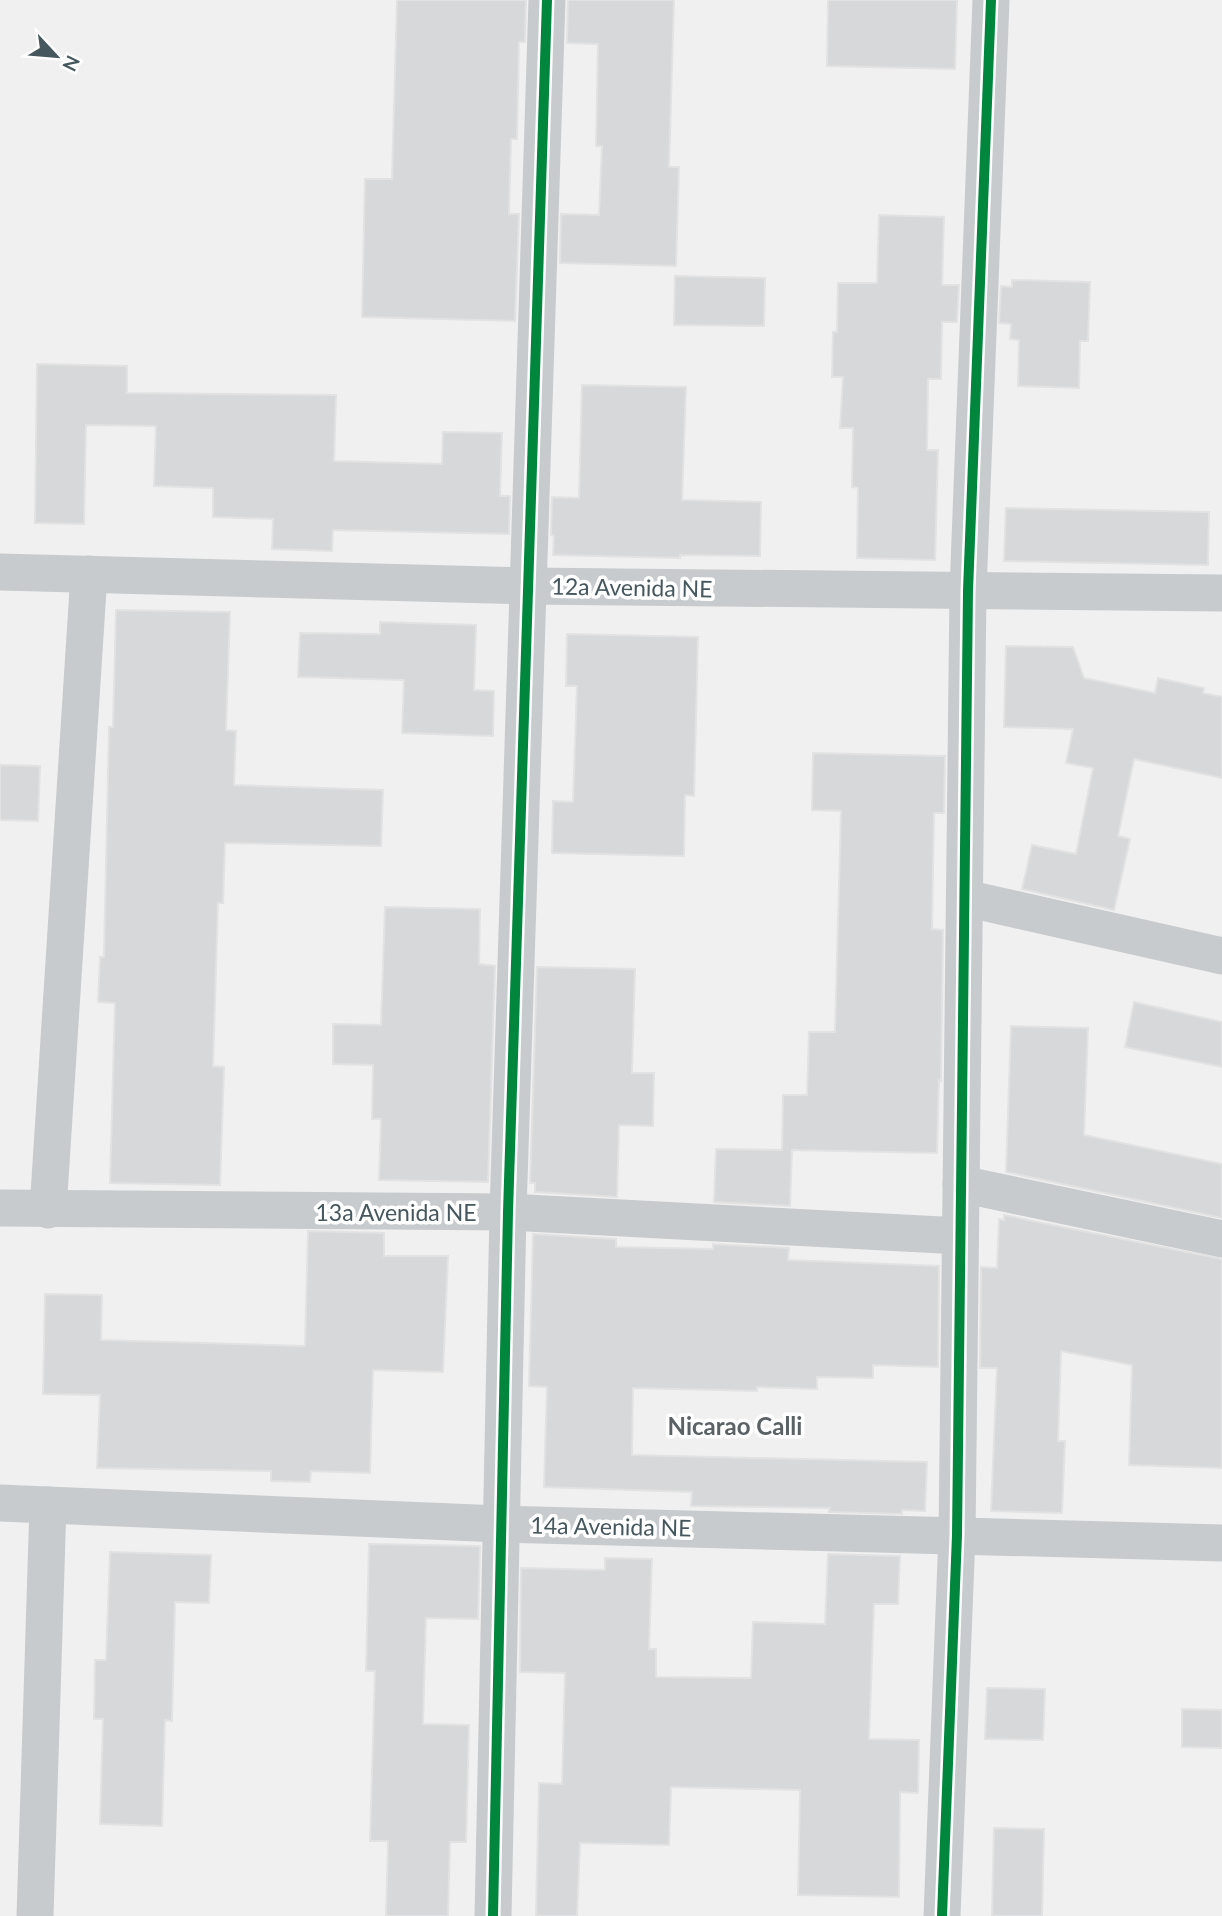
<svg xmlns="http://www.w3.org/2000/svg" width="1222" height="1916" viewBox="0 0 1222 1916" font-family="Lato,sans-serif">
	<style>
		.building { fill: #d7d8d9; stroke: #e2e2e3; stroke-width: 2 }
		.lines { fill: none; stroke-linecap: round; stroke-linejoin: round }
		.street { stroke: #c7cbcd; stroke-width: 37 }
		.cycleway-casing { stroke: #fff; stroke-width: 15 }
		.cycleway { stroke: #00873e; stroke-width: 10 }
		.labels { text-anchor: middle; dominant-baseline: central; stroke-width: 7; stroke-linejoin: round; paint-order: stroke }
		.street-label { font-size: 23px; fill: #46585e; stroke: #fff }
		.neighbourhood-label { font-size: 24px; font-weight: bold; fill: #5b6265; stroke: #fff }
	</style>
	<rect width="100%" height="100%" fill="#f1f0f0"/>
	<g class="building">
		<path d="M 397,0 L 526,0 L 525,42 L 519,42 L 517,139 L 511,139 L 509,214 L 519,214 L 515,321 L 362,317 L 365,179 L 392,179 Z"/>
		<path d="M 568,0 L 674,0 L 669,167 L 679,167 L 676,266 L 560,263 L 561,214 L 599,215 L 602,146 L 596,146 L 598,44 L 567,43 Z"/>
		<path d="M 828,0 L 957,0 L 955,69 L 827,66 Z"/>
		<path d="M 879,215 L 944,217 L 942,285 L 959,285 L 957,322 L 942,322 L 941,379 L 928,379 L 927,450 L 938,450 L 935,560 L 857,558 L 858,488 L 852,487 L 853,428 L 840,428 L 843,377 L 832,377 L 833,332 L 837,332 L 838,283 L 877,283 Z"/>
		<path d="M 675,276 L 765,278 L 764,326 L 674,325 Z"/>
		<path d="M 1012,280 L 1090,282 L 1088,341 L 1080,341 L 1079,388 L 1018,386 L 1019,340 L 1010,339 L 1011,324 L 999,323 L 1001,286 L 1012,287 Z"/>
		<path d="M 37,364 L 127,366 L 127,393 L 336,395 L 334,461 L 442,464 L 443,432 L 502,433 L 500,496 L 510,496 L 509,534 L 333,530 L 332,551 L 272,549 L 273,519 L 213,517 L 213,488 L 154,486 L 156,426 L 86,425 L 84,524 L 35,523 Z"/>
		<path d="M 582,385 L 686,387 L 682,500 L 761,502 L 760,556 L 680,555 L 680,558 L 553,555 L 554,536 L 551,535 L 552,497 L 579,498 Z"/>
		<path d="M 1006,508 L 1209,512 L 1208,565 L 1004,561 Z"/>
		<path d="M 116,610 L 230,612 L 226,730 L 236,731 L 234,785 L 383,790 L 381,846 L 225,843 L 223,903 L 218,903 L 213,1066 L 224,1067 L 220,1185 L 110,1183 L 115,1003 L 98,1002 L 100,957 L 104,957 L 109,727 L 113,727 Z"/>
		<path d="M 380,622 L 476,625 L 474,690 L 494,691 L 493,736 L 402,733 L 404,680 L 298,677 L 300,633 L 380,634 Z"/>
		<path d="M 567,634 L 698,637 L 694,796 L 685,795 L 684,856 L 552,853 L 553,801 L 573,802 L 577,686 L 566,686 Z"/>
		<path d="M 1006,646 L 1073,647 L 1084,678 L 1155,693 L 1158,678 L 1204,688 L 1203,693 L 1222,697 L 1222,778 L 1134,759 L 1118,836 L 1130,839 L 1114,910 L 1022,889 L 1032,845 L 1076,854 L 1093,768 L 1066,763 L 1073,729 L 1004,727 Z"/>
		<path d="M 813,753 L 945,756 L 944,813 L 934,813 L 932,929 L 943,930 L 941,1081 L 939,1080 L 937,1153 L 792,1150 L 790,1206 L 714,1202 L 716,1149 L 782,1150 L 783,1095 L 807,1095 L 809,1032 L 835,1032 L 841,811 L 812,810 Z"/>
		<path d="M 0,765 L 40,766 L 38,821 L 0,820 Z"/>
		<path d="M 385,907 L 480,909 L 479,964 L 495,966 L 488,1182 L 379,1180 L 381,1119 L 372,1119 L 373,1065 L 333,1064 L 333,1024 L 381,1025 Z"/>
		<path d="M 537,967 L 635,969 L 632,1073 L 654,1073 L 653,1126 L 619,1125 L 617,1197 L 535,1192 L 535,1183 L 530,1183 Z"/>
		<path d="M 1134,1002 L 1222,1022 L 1222,1067 L 1125,1047 Z"/>
		<path d="M 1011,1026 L 1088,1028 L 1084,1135 L 1222,1164 L 1222,1218 L 1006,1172 Z"/>
		<path d="M 1004,1215 L 1222,1259 L 1222,1468 L 1129,1465 L 1132,1365 L 1061,1351 L 1058,1441 L 1065,1441 L 1062,1513 L 991,1511 L 997,1368 L 980,1368 L 981,1267 L 997,1268 L 999,1219 L 1004,1220 Z"/>
		<path d="M 308,1231 L 384,1233 L 384,1256 L 448,1256 L 443,1372 L 373,1370 L 370,1473 L 311,1471 L 310,1482 L 271,1481 L 271,1471 L 97,1468 L 100,1395 L 43,1394 L 45,1294 L 102,1295 L 101,1340 L 305,1346 Z"/>
		<path d="M 533,1234 L 616,1239 L 616,1247 L 713,1249 L 713,1244 L 789,1248 L 788,1260 L 939,1266 L 938,1367 L 873,1365 L 873,1378 L 817,1377 L 817,1389 L 757,1387 L 757,1391 L 633,1388 L 632,1455 L 927,1462 L 925,1511 L 902,1510 L 902,1514 L 829,1512 L 830,1508 L 691,1506 L 692,1492 L 544,1487 L 547,1387 L 529,1386 Z"/>
		<path d="M 369,1544 L 480,1546 L 478,1619 L 426,1618 L 423,1724 L 469,1725 L 466,1842 L 450,1842 L 448,1916 L 386,1916 L 388,1841 L 370,1841 L 375,1671 L 366,1671 Z"/>
		<path d="M 110,1552 L 211,1555 L 209,1603 L 175,1602 L 172,1721 L 165,1720 L 162,1826 L 100,1824 L 103,1719 L 94,1719 L 95,1660 L 106,1660 Z"/>
		<path d="M 828,1554 L 900,1556 L 898,1604 L 874,1604 L 869,1739 L 919,1740 L 918,1793 L 900,1792 L 899,1897 L 798,1895 L 800,1790 L 671,1787 L 669,1845 L 580,1843 L 577,1916 L 536,1916 L 539,1783 L 562,1784 L 565,1673 L 520,1672 L 521,1568 L 605,1570 L 605,1558 L 652,1559 L 649,1649 L 656,1649 L 656,1677 L 751,1678 L 753,1622 L 825,1624 Z"/>
		<path d="M 987,1688 L 1045,1689 L 1043,1740 L 985,1739 Z"/>
		<path d="M 1182,1709 L 1222,1710 L 1222,1748 L 1182,1747 Z"/>
		<path d="M 994,1828 L 1044,1829 L 1042,1916 L 992,1916 Z"/>
	</g>
	<g class="lines">
		<g class="street">
			<path d="M 0,572 L 527,586 L 1222,593"/>
			<path d="M 965,898 L 1222,956"/>
			<path d="M 961,1184 L 1222,1239"/>
			<path d="M 0,1208 L 508,1212 L 960,1236"/>
			<path d="M 48,1210 L 89,574"/>
			<path d="M 0,1503 L 501,1524 L 1222,1543"/>
			<path d="M 35,1916 L 48,1505"/>
			<path d="M 493,1916 L 508,1212 L 547,0"/>
			<path d="M 942,1916 L 957,1535 L 968,591 L 991,0"/>
		</g>
		<defs>
			<g id="cycleway">
				<path d="M 493,1916 L 508,1212 L 547,0"/>
				<path d="M 942,1916 L 957,1535 L 968,591 L 991,0"/>
			</g>
		</defs>
		<use href="#cycleway" class="cycleway-casing"/>
		<use href="#cycleway" class="cycleway"/>
	</g>
	<g class="labels">
		<g class="street-label">
			<text transform="translate(632 587) rotate(1)">12a Avenida NE</text>
			<text x="396" y="1212">13a Avenida NE</text>
			<text transform="translate(611 1526) rotate(1)">14a Avenida NE</text>
		</g>
		<g class="neighbourhood-label">
			<text x="735" y="1425">Nicarao Calli</text>
		</g>
	</g>
	<g transform="translate(56 56) rotate(116)" stroke="#ffffff" stroke-width="5" paint-order="stroke">
	<path d="M0-5L12 26L0 18L-12 26Z" fill="#46585e"/>
	<text y="-10" font-size="19" font-weight="bold" text-anchor="middle" fill="#46585e">N</text>
	</g>
</svg>
